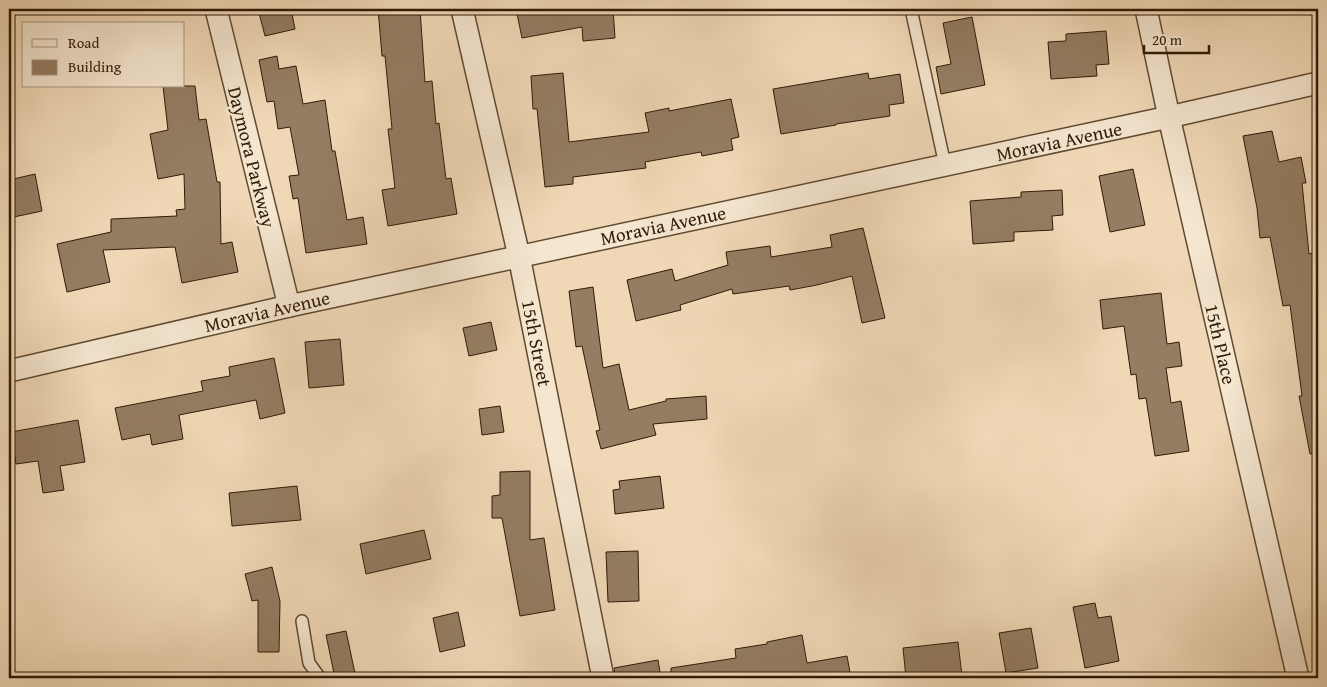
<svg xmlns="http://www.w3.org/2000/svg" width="1327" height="687" viewBox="0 0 1327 687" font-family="'Gentium Book Plus',serif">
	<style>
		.building { fill: #947d62; stroke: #301b06 }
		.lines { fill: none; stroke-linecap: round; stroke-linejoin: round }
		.service-casing { stroke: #604a32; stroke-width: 14 }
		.minor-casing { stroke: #604a32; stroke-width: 24 }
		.service { stroke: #f5e6d0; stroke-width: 11 }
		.minor { stroke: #f5e6d0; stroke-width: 21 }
		.labels { text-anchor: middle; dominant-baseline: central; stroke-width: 4.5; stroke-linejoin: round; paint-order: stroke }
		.street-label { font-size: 19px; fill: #301b06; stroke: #f5e6d0 }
	</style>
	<rect width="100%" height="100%" fill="#f0d8b6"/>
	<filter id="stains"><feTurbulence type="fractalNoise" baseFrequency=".004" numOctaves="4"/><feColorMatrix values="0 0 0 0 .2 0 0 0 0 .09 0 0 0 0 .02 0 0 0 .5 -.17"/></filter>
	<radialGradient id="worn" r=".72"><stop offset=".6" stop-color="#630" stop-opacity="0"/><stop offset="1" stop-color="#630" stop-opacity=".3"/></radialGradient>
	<g class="building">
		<path d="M 258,9 L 291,9 L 295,29 L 265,36 Z"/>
		<path d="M 378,9 L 420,9 L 425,82 L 432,81 L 436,124 L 439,123 L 446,179 L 451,178 L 457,214 L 388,226 L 382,190 L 395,188 L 388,129 L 392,129 L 385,56 L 382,56 Z"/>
		<path d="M 516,9 L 613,9 L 615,38 L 583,41 L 582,27 L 522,38 Z"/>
		<path d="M 972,17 L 985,85 L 941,94 L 936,67 L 951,64 L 943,23 Z"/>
		<path d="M 1106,31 L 1109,64 L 1096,65 L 1097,76 L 1051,79 L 1048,42 L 1066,41 L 1066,34 Z"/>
		<path d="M 277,56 L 279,69 L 296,66 L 303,104 L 325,100 L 332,151 L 335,151 L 347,220 L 363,217 L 367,244 L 306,253 L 298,198 L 293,199 L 289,176 L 299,175 L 290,127 L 278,129 L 274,101 L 267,102 L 259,60 Z"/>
		<path d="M 563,73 L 569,142 L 649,132 L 645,113 L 669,108 L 669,111 L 731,99 L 739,137 L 731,139 L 733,150 L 702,156 L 701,152 L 645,162 L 646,168 L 573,177 L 573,184 L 545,187 L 537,109 L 533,109 L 531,76 Z"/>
		<path d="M 868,73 L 869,79 L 900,74 L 904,103 L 889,105 L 890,116 L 836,124 L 836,125 L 781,134 L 773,89 Z"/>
		<path d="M 163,86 L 195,86 L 199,120 L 206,119 L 217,182 L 220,182 L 221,244 L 232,242 L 238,272 L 182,283 L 175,247 L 103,250 L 110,282 L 67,292 L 57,244 L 111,232 L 111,219 L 177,216 L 176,210 L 185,209 L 184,174 L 158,179 L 150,134 L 168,130 Z"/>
		<path d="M 1272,131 L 1279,162 L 1301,157 L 1306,183 L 1302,183 L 1309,254 L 1313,253 L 1318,280 L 1318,453 L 1310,454 L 1299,396 L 1302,396 L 1290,305 L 1283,306 L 1270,237 L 1260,238 L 1257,208 L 1243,136 Z"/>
		<path d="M 1133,169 L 1145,225 L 1110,232 L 1099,176 Z"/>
		<path d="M 35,174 L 42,211 L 9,218 L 9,180 Z"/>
		<path d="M 1062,190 L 1063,215 L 1052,216 L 1053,230 L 1014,232 L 1014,241 L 973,244 L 970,201 L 1021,197 L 1021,192 Z"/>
		<path d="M 863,228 L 885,318 L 862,323 L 852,276 L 817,285 L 790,290 L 789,286 L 733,294 L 732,289 L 680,305 L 681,310 L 636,321 L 627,280 L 672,269 L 675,281 L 728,265 L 726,252 L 770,246 L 771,257 L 832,247 L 830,235 Z"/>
		<path d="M 593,287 L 603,368 L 619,364 L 629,410 L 666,401 L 666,399 L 706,396 L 707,419 L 653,424 L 656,435 L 601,449 L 596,431 L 600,430 L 582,346 L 576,347 L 569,291 Z"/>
		<path d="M 1161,293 L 1167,344 L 1179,342 L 1182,366 L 1166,368 L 1171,403 L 1181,401 L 1189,451 L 1155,456 L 1146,398 L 1139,399 L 1136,374 L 1131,375 L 1124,326 L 1103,329 L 1100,300 Z"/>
		<path d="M 491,322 L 497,350 L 469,356 L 463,328 Z"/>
		<path d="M 340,339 L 344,385 L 309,388 L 305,342 Z"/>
		<path d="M 274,358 L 285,413 L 260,419 L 256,400 L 179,415 L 183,439 L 152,445 L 150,434 L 122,440 L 115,408 L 203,391 L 201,381 L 230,376 L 229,367 Z"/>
		<path d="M 500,406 L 504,432 L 482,435 L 479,409 Z"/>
		<path d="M 78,420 L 85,462 L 60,466 L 64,490 L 43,493 L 38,461 L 16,464 L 11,432 Z"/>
		<path d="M 530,471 L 530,540 L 544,538 L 555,610 L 520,616 L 502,518 L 492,518 L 492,496 L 500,495 L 500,472 Z"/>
		<path d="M 660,476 L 664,508 L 615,514 L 613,490 L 620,489 L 619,481 Z"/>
		<path d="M 297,486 L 301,520 L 232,526 L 229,493 Z"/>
		<path d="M 424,530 L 431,559 L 366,574 L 360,544 Z"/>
		<path d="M 638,551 L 639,601 L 608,602 L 606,552 Z"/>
		<path d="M 272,567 L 280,601 L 279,652 L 258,652 L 258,600 L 252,601 L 245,574 Z"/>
		<path d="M 1095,603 L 1098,618 L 1111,616 L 1119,661 L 1085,668 L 1073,607 Z"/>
		<path d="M 458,612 L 465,646 L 440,652 L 433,618 Z"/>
		<path d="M 1031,628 L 1038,668 L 1006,673 L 999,633 Z"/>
		<path d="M 346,631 L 356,678 L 335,678 L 326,635 Z"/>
		<path d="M 802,635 L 807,663 L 847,656 L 851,678 L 774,678 L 773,676 L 757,678 L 671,678 L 671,668 L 736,658 L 735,649 L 767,644 L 767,642 Z"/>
		<path d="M 958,642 L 962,676 L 940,678 L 906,678 L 903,648 Z"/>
		<path d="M 658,660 L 661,678 L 615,678 L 614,668 Z"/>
	</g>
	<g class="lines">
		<defs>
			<g id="service">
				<path d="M 911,9 L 945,165"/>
				<path d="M 302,621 L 309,663 L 320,678"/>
			</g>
			<g id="minor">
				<path d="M 216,9 L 289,306"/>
				<path d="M 462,9 L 519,256 L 603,678"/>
				<path d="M 1146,9 L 1169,117 L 1298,678"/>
				<path d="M 9,371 L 289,306 L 1169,117 L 1318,83"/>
			</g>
		</defs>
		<use href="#service" class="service-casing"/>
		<use href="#minor" class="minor-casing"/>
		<use href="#service" class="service"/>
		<use href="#minor" class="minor"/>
	</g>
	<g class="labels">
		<g class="street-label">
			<text transform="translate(1059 141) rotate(-12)">Moravia Avenue</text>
			<text transform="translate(252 157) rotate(76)">Daymora Parkway</text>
			<text transform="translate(663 225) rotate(-12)">Moravia Avenue</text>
			<text transform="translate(267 311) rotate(-13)">Moravia Avenue</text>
			<text transform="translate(537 343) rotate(79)">15th Street</text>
			<text transform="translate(1221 344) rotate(77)">15th Place</text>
		</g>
	</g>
	<rect width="1327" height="687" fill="none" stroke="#f0d8b6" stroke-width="30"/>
	<rect x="10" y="10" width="1307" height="667" fill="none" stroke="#301b06" stroke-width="2.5"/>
	<rect x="15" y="15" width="1297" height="657" fill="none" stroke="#301b06"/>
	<rect x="22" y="22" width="162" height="65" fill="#f5e6d0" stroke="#a6957f"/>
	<rect x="32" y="39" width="25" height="8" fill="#f5e6d0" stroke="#a6957f"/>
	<text x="68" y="48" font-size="15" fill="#301b06">Road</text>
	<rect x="32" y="60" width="25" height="15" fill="#947d62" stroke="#a6957f"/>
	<text x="68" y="72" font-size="15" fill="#301b06">Building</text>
	<path d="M1144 45v8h65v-8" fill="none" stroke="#301b06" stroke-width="2.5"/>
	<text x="1152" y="45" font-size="15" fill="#301b06" stroke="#f5e6d0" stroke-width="4" paint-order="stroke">20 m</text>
	<rect width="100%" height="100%" filter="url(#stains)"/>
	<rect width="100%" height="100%" fill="url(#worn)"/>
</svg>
